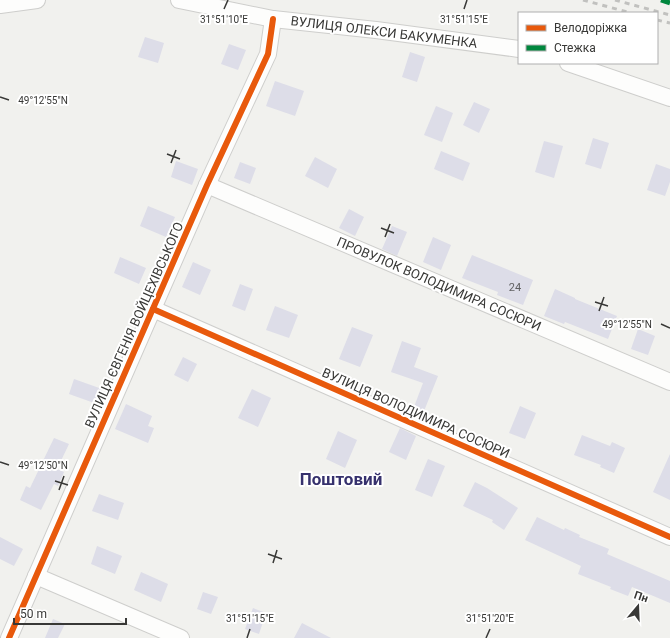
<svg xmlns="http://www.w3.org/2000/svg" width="670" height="638" viewBox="0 0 670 638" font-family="Roboto,sans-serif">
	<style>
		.building { fill: #dddde8 }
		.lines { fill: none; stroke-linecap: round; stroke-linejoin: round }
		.minor-casing { stroke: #cececc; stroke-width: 18 }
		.minor { stroke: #fdfdfc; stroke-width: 16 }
		.rail { stroke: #c1c1bf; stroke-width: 3; stroke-dasharray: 5 5; stroke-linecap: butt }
		.quiet { stroke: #00873e; stroke-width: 5; stroke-dasharray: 10 5; stroke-linecap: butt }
		.cycleway-casing { stroke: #fff; stroke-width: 8 }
		.cycleway { stroke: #e8590c; stroke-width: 6 }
		.ticks { fill: none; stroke: #383836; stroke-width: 1.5 }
		.labels { text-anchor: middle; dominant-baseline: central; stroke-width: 4; stroke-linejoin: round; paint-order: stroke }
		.number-label { font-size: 11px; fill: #616162 }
		.street-label { font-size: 13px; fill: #383836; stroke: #fff }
		.district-label { font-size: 17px; font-weight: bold; fill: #36316d; stroke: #fff }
		.ticks-label { font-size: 10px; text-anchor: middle; fill: #383836; stroke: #fff; stroke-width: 4; stroke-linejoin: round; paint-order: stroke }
	</style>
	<rect width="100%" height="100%" fill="#f1f1ee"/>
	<g class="building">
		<path d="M 145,37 L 164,43 L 158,63 L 138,57 Z"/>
		<path d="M 229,44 L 246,50 L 238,70 L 221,64 Z"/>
		<path d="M 410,52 L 425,57 L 417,82 L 402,77 Z"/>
		<path d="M 275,81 L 304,91 L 295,116 L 266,106 Z"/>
		<path d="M 474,102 L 490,109 L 479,133 L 463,125 Z"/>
		<path d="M 436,106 L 453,113 L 442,142 L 424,135 Z"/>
		<path d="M 593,138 L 609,143 L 601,169 L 585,164 Z"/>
		<path d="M 544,141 L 563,146 L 554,178 L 535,172 Z"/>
		<path d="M 441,151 L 470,163 L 463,181 L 434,169 Z"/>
		<path d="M 315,157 L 337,169 L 328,188 L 305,176 Z"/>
		<path d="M 176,161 L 198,169 L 192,185 L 171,177 Z"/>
		<path d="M 240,162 L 256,168 L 250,184 L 234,178 Z"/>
		<path d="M 656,164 L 670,169 L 670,182 L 665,196 L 647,190 Z"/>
		<path d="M 148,206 L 175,217 L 166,237 L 140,226 Z"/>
		<path d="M 349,209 L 364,217 L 355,236 L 339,228 Z"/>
		<path d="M 392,226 L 407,232 L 397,256 L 382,249 Z"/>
		<path d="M 433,237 L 451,245 L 441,270 L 423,262 Z"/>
		<path d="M 472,255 L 533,280 L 523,305 L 497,295 L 498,292 L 462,278 Z"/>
		<path d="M 120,257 L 146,268 L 139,284 L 114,273 Z"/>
		<path d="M 193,262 L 211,270 L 200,295 L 182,287 Z"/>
		<path d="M 240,284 L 253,289 L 245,311 L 232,306 Z"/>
		<path d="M 555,289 L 575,298 L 575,299 L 617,316 L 608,339 L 565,322 L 564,324 L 544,316 Z"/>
		<path d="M 275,306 L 298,315 L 289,338 L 266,330 Z"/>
		<path d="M 352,327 L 373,335 L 360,367 L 339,359 Z"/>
		<path d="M 638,329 L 655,336 L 648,355 L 631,349 Z"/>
		<path d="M 402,341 L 421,348 L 414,367 L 438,376 L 424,411 L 414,407 L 423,383 L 391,372 Z"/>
		<path d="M 183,357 L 197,364 L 188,382 L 174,375 Z"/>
		<path d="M 74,379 L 102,389 L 97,404 L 69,394 Z"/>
		<path d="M 252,389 L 271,398 L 258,427 L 238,418 Z"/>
		<path d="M 126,404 L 152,416 L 148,426 L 154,428 L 148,443 L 115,429 Z"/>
		<path d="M 520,406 L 536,413 L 525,439 L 509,433 Z"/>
		<path d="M 400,428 L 416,436 L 406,460 L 389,452 Z"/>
		<path d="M 338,431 L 357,440 L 345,468 L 326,459 Z"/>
		<path d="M 582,435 L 610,446 L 612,442 L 625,448 L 614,473 L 600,467 L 601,465 L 574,455 Z"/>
		<path d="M 54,438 L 69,444 L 57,469 L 64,472 L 58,486 L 54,484 L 41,510 L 20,500 L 26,486 L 30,488 Z"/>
		<path d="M 670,454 L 670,500 L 653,492 Z"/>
		<path d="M 428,459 L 445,466 L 432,497 L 415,490 Z"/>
		<path d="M 475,482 L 487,488 L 518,508 L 504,530 L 492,522 L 493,520 L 463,506 Z"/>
		<path d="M 99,494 L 124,503 L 118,520 L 92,511 Z"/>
		<path d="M 537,517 L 564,530 L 565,528 L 580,535 L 579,537 L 609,549 L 607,554 L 670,581 L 670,603 L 632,587 L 628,596 L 610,589 L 611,587 L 578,574 L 581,566 L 525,540 Z"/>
		<path d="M 0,537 L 23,549 L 14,566 L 0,559 Z"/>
		<path d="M 97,546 L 122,556 L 115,574 L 91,564 Z"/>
		<path d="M 141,572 L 168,584 L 161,602 L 134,590 Z"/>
		<path d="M 203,592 L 218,597 L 211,614 L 197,609 Z"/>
		<path d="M 253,608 L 266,613 L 259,634 L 245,629 Z"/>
		<path d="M 53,619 L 65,624 L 58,638 L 45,638 Z"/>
		<path d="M 302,623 L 331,638 L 294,638 Z"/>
	</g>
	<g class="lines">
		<defs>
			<g id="minor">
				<path d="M 179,0 L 273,19 L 376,30 L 519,49"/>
				<path d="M 0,5 L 37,0"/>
				<path d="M 568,63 L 670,98"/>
				<path d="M 207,185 L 670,382"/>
				<path d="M 153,309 L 670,537"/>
				<path d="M 36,576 L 181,638"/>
				<path d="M 9,638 L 207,185 L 268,54 L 273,19"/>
			</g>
		</defs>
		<use href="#minor" class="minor-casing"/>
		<use href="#minor" class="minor"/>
		<g class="rail">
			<path d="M 583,0 L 631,13"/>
			<path d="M 615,0 L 670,15"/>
			<path d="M 657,20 L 670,23"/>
		</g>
		<path class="quiet" d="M 661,0 L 670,3"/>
		<defs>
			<g id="cycleway">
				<path d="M 153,309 L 670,537"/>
				<path d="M 9,638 L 207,185 L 268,54 L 273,19"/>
			</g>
		</defs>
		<use href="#cycleway" class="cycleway-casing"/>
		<use href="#cycleway" class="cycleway"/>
	</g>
	<path class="ticks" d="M 224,9 L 228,0M 464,9 L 467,0M 0,97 L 9,100M 167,154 L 180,159M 171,163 L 176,150M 381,228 L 394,233M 385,237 L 390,224M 595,302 L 608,306M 599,311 L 604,297M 661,324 L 670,328M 0,462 L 9,465M 55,481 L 68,485M 59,490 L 64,476M 268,554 L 282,559M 273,563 L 277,550M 247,638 L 250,629M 486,638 L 490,629"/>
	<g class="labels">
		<g class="number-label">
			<text x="515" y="287">24</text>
		</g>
		<g class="street-label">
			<text transform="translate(384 32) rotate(7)">ВУЛИЦЯ ОЛЕКСИ БАКУМЕНКА</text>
			<text transform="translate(439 284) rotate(23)">ПРОВУЛОК ВОЛОДИМИРА СОСЮРИ</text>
			<text transform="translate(134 325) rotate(-66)">ВУЛИЦЯ ЄВГЕНІЯ ВОЙЦЕХІВСЬКОГО</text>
			<text transform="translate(416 413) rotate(24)">ВУЛИЦЯ ВОЛОДИМИРА СОСЮРИ</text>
		</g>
		<g class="district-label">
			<text x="341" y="479">Поштовий</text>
		</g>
	</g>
	<g class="ticks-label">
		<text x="464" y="23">31°51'15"E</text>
		<text x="224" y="23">31°51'10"E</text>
		<text x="43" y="104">49°12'55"N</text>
		<text x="627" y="328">49°12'55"N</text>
		<text x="43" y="469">49°12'50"N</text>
		<text x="250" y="622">31°51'15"E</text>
		<text x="490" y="622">31°51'20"E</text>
	</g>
	<rect x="518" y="12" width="140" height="52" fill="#ffffff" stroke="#afafaf"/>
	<rect x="526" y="25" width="20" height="6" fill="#e8590c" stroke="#afafaf"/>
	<text x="554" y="32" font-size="12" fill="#383836">Велодоріжка</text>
	<rect x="526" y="45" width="20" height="6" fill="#00873e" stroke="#afafaf"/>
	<text x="554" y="52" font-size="12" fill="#383836">Стежка</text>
	<g transform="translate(638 606) rotate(19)" stroke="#ffffff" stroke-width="3" paint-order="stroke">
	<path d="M0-3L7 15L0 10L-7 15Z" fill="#383836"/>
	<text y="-6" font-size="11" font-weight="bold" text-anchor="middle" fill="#383836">Пн</text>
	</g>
	<path d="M14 618v6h112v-6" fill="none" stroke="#383836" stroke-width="2"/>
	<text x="20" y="618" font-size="12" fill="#383836" stroke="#ffffff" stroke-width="3" paint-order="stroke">50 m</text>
</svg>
